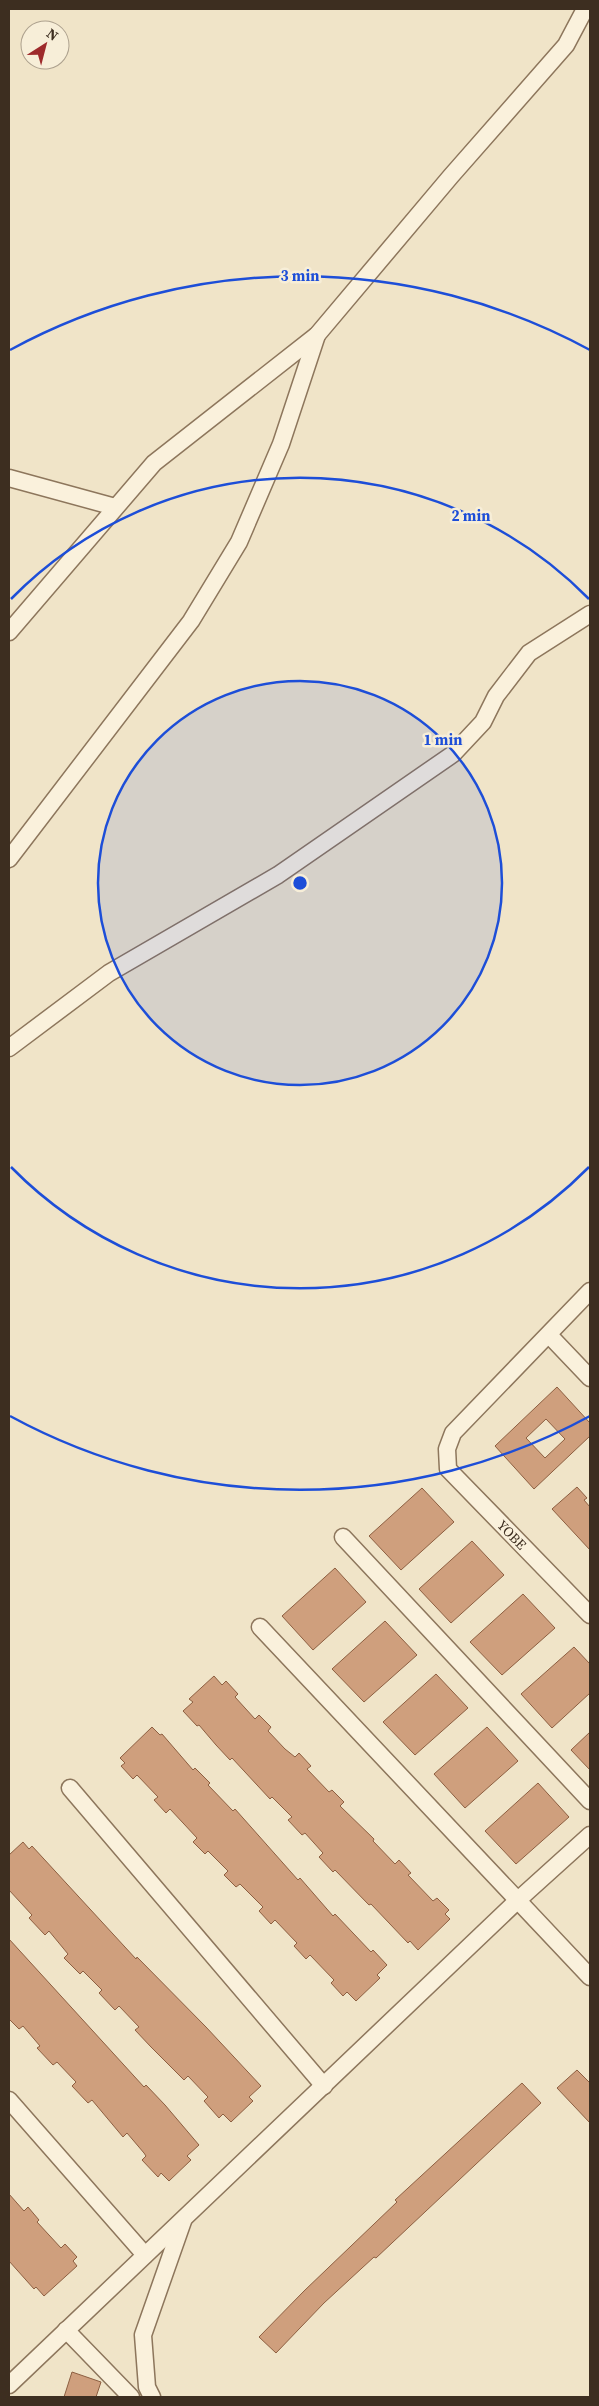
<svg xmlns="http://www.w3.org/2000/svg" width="599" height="2406" viewBox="0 0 599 2406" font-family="'Source Serif 4',serif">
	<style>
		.building { fill: #cf9f7d; stroke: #8d5f41; fill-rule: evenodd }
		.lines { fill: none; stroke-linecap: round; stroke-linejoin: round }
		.minor-casing { stroke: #8d765c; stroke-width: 19 }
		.minor { stroke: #faf1dc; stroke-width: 16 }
		.ring { fill: none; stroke: #1d4ed8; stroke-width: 2.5 }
		.labels { text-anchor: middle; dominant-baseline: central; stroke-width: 5; stroke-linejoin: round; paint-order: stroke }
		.street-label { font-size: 14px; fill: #3d2e20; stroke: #f7eed8 }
		.centre { fill: #1d4ed8; stroke: #f7eed8; stroke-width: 2.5 }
		.ring-label { font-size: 15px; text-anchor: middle; font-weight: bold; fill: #1d4ed8; stroke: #f7eed8; stroke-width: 5; stroke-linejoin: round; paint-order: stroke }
	</style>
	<rect width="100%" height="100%" fill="#f0e4c8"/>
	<g class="building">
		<path d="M 557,1387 L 590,1423 L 590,1436 L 534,1489 L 495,1446 ZM 546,1419 L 565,1439 L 545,1458 L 526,1438 Z"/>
		<path d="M 577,1487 L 587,1498 L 584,1500 L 590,1507 L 590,1550 L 552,1509 Z"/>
		<path d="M 422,1488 L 454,1522 L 401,1570 L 369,1536 Z"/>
		<path d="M 472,1541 L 504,1575 L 451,1623 L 419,1589 Z"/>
		<path d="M 335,1568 L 366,1602 L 313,1650 L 282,1616 Z"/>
		<path d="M 523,1594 L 555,1628 L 502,1675 L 470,1642 Z"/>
		<path d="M 385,1621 L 417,1655 L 364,1702 L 332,1669 Z"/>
		<path d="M 574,1647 L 590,1664 L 590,1693 L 552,1728 L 521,1694 Z"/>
		<path d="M 436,1674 L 468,1708 L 415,1755 L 383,1722 Z"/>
		<path d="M 214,1676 L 222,1685 L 226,1681 L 238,1694 L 235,1697 L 255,1719 L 259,1715 L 271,1727 L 268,1731 L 285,1749 L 295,1757 L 299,1753 L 311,1766 L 307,1769 L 329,1792 L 332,1790 L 344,1802 L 340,1806 L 374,1839 L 373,1841 L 395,1864 L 399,1860 L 411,1873 L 408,1875 L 433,1901 L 437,1898 L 449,1910 L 445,1914 L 450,1919 L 418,1950 L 410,1941 L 408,1943 L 371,1904 L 369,1905 L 335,1870 L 333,1872 L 319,1857 L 323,1853 L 305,1833 L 302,1835 L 288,1820 L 292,1817 L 272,1797 L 270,1799 L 232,1758 L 230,1760 L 216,1745 L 199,1725 L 197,1726 L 183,1711 L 193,1702 L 189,1699 Z"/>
		<path d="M 152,1727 L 160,1735 L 162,1734 L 193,1770 L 195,1768 L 210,1783 L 208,1785 L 233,1811 L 235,1809 L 298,1880 L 300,1878 L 333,1916 L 335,1914 L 371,1952 L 373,1950 L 387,1965 L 377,1975 L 380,1978 L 356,2001 L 347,1992 L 343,1996 L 331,1983 L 334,1980 L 310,1955 L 306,1959 L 294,1946 L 297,1943 L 275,1920 L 271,1924 L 259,1911 L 263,1907 L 240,1884 L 236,1887 L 224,1875 L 228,1871 L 208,1851 L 205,1854 L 193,1842 L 197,1838 L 170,1809 L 166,1813 L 154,1800 L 158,1797 L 137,1775 L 133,1779 L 121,1766 L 125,1763 L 120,1758 Z"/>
		<path d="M 487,1727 L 518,1761 L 465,1808 L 434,1774 Z"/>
		<path d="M 590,1732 L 590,1770 L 571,1750 Z"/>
		<path d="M 538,1783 L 569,1817 L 516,1864 L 485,1831 Z"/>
		<path d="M 23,1842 L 29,1849 L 32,1846 L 136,1959 L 137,1957 L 206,2027 L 261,2086 L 249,2097 L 253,2101 L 231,2122 L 223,2114 L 219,2118 L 204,2101 L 208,2097 L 188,2076 L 184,2080 L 151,2047 L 135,2030 L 139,2027 L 119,2006 L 115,2010 L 99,1993 L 102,1990 L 83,1971 L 80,1974 L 64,1958 L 68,1954 L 49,1931 L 45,1935 L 29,1918 L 32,1915 L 9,1890 L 9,1855 Z"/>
		<path d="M 9,1939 L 144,2087 L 146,2085 L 165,2105 L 199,2145 L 187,2156 L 191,2160 L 169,2181 L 161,2173 L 158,2177 L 142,2160 L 146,2156 L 144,2153 L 127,2133 L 123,2137 L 92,2100 L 88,2103 L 72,2086 L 76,2082 L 57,2062 L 53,2065 L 37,2048 L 40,2046 L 23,2026 L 19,2029 L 9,2019 Z"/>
		<path d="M 577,2070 L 590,2083 L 590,2123 L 557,2088 Z"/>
		<path d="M 522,2083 L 541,2103 L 376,2258 L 374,2257 L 324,2303 L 276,2353 L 259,2337 L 304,2291 L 397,2202 L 395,2200 Z"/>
		<path d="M 9,2194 L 24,2211 L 28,2207 L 39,2220 L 37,2222 L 61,2248 L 65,2244 L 77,2257 L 73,2261 L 77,2266 L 44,2296 L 36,2287 L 34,2289 L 9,2261 Z"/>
		<path d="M 72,2372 L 101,2382 L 96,2397 L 64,2397 Z"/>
	</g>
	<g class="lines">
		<defs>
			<g id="minor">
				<path d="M 9,478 L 115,507"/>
				<path d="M 9,632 L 154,463 L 317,335 L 451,176 L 566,45 L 585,9"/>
				<path d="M 9,859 L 191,621 L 239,542 L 281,444 L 317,335"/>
				<path d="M 9,1048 L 109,973 L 278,875 L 453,754 L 483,722 L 496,696 L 529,653 L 590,614"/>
				<path id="s1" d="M 590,1291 L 453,1433 L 447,1449 L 448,1469 L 590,1615"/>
				<path d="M 549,1335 L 590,1378"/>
				<path d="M 343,1537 L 590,1801"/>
				<path d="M 260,1627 L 590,1977"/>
				<path d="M 70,1788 L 324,2086"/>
				<path d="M 9,2100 L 145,2255"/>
				<path d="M 66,2330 L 131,2397"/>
				<path d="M 9,2385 L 518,1900 L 590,1835"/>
				<path d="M 152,2397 L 147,2387 L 143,2335 L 183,2221"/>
			</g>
		</defs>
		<use href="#minor" class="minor-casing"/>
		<use href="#minor" class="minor"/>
	</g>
	<circle cx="300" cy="883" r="202" fill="#1d4ed8" fill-opacity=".12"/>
	<g class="ring">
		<circle cx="300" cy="883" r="202"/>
		<path d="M589 1167A405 405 0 0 1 11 1167M11 599A405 405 0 0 1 589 599"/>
		<path d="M590 1416A607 607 0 0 1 10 1416M10 350A607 607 0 0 1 590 350"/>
	</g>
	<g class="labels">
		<g class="street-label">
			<text stroke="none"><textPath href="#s1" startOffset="326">YOBE</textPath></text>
		</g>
	</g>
	<circle cx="300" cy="883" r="8" class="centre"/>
	<g class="ring-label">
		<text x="300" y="281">3 min</text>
		<text x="471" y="521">2 min</text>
		<text x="443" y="745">1 min</text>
	</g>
	<rect width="599" height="2406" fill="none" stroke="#3d2e20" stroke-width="20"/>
	<g transform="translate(45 45) rotate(36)"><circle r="24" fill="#f7eed8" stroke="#ada18e"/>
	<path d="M0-4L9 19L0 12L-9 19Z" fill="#9e2a2b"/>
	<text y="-8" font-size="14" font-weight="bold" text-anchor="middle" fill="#3d2e20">N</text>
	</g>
</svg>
